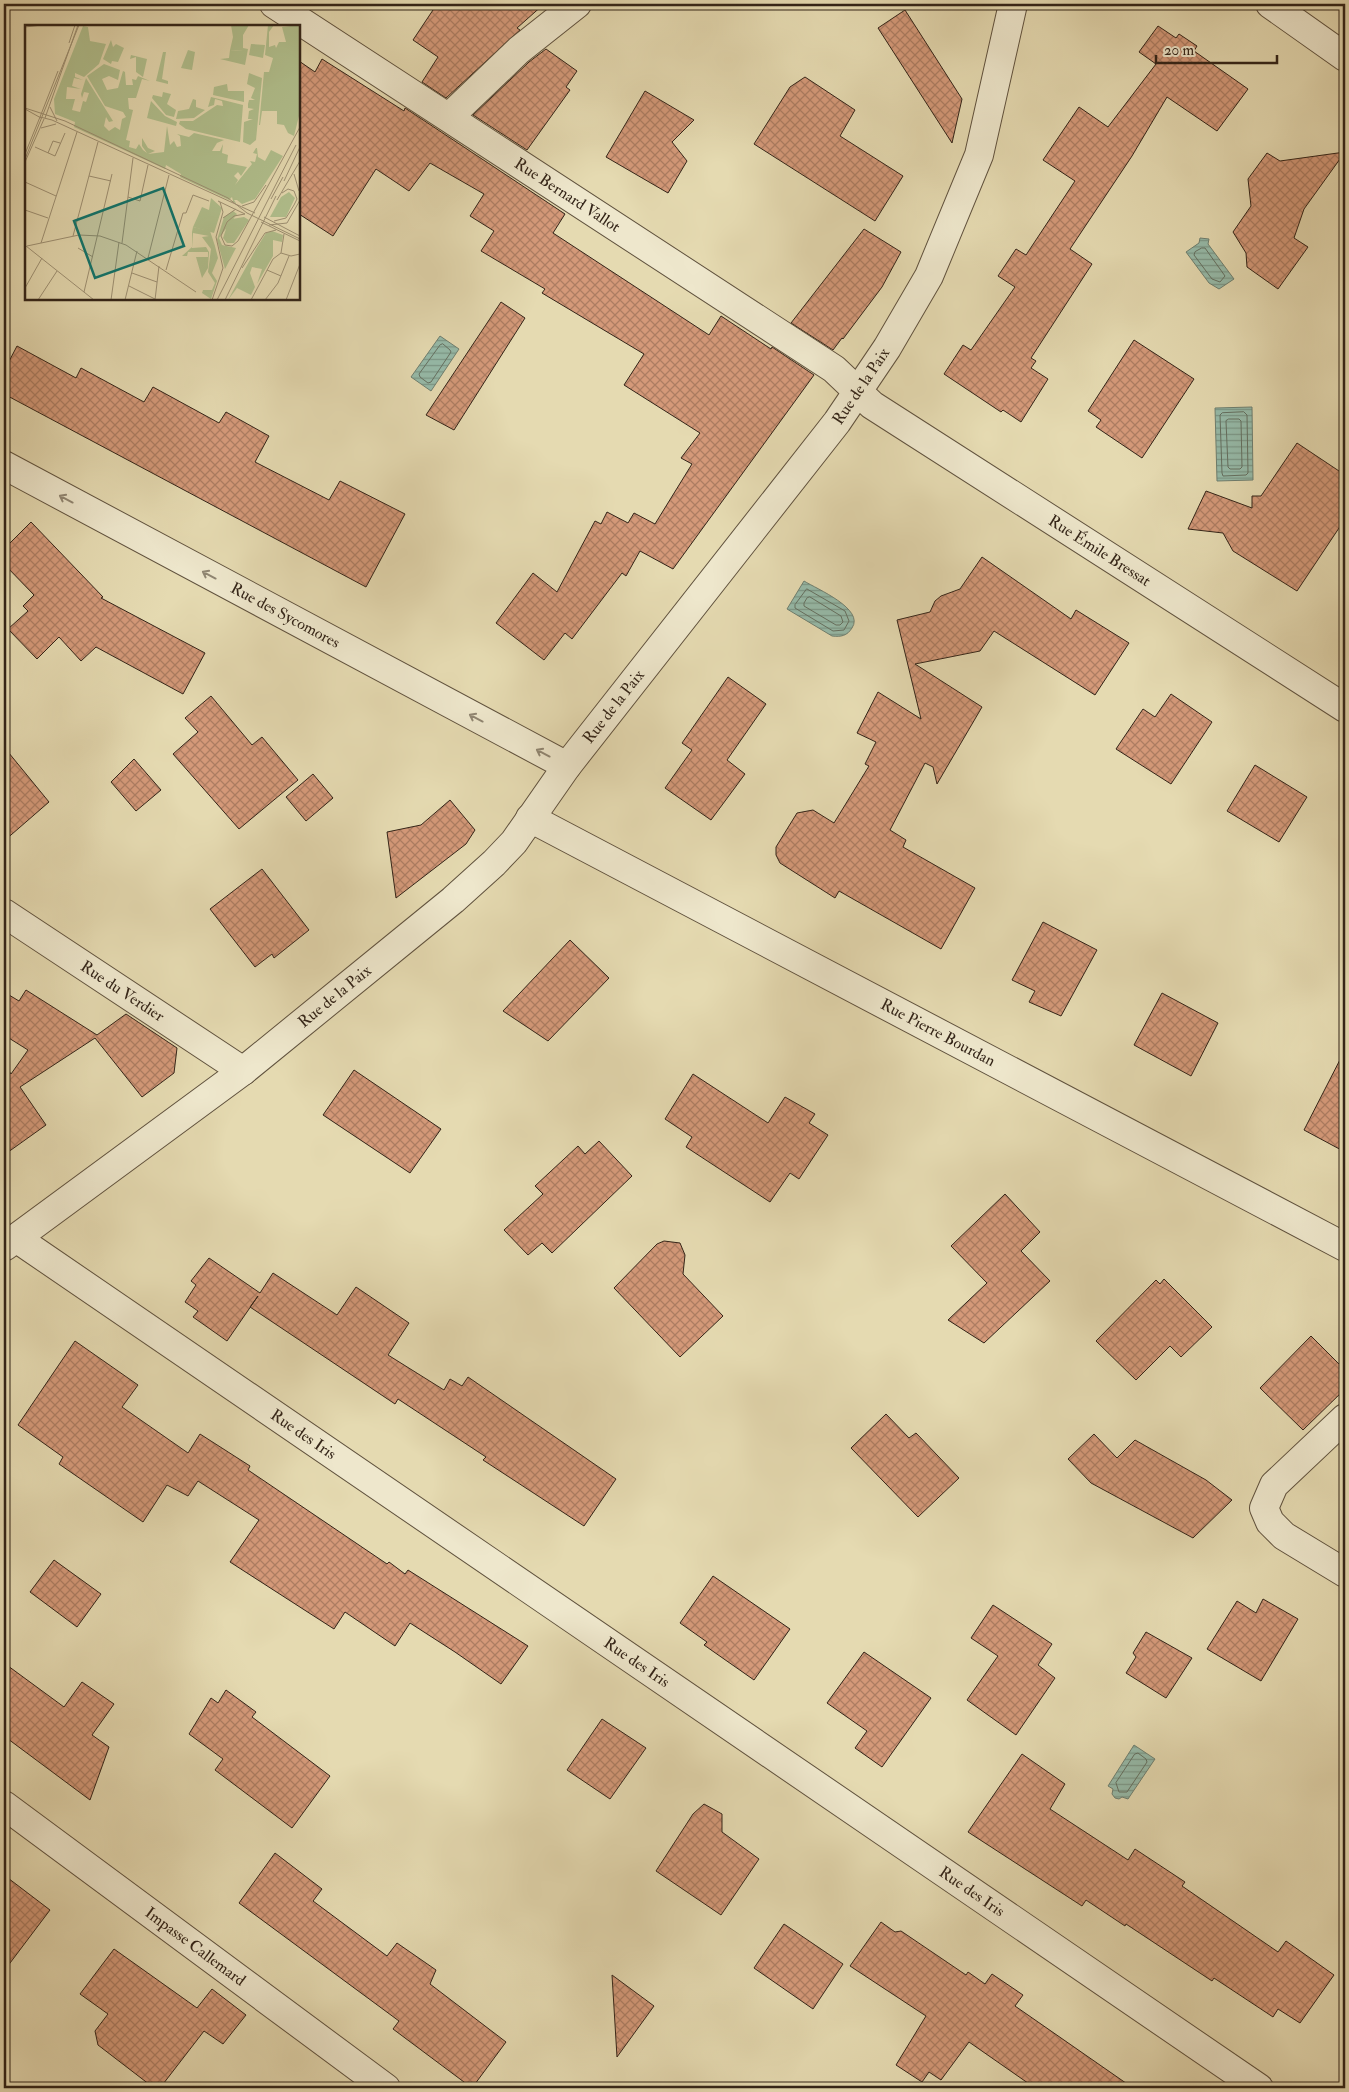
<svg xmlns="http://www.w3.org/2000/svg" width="1349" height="2092" viewBox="0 0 1349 2092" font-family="'IM FELL Double Pica',serif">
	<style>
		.water { fill: url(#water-rules); stroke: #6e7f70 }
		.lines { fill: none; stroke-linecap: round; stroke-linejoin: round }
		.shore { stroke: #647061; stroke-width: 1 }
		.building { fill: url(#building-cross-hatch); stroke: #332418 }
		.street-casing { stroke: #60523e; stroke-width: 30 }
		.street { stroke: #eee7cc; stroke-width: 28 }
		.oneway { stroke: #908672 }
		.labels { text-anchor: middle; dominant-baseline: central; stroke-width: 4; stroke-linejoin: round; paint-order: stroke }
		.street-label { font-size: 16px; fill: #332418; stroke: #eee7cc }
		.inset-road { fill: none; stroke: #9e9174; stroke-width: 1 }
		.view { fill: #0f766e; fill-opacity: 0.15; stroke: #0f766e; stroke-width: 2.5 }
		.inset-edge { fill: none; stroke: #332418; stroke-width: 2.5 }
	</style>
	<defs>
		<pattern id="water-rules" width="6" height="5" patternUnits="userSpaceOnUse" patternTransform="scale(1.25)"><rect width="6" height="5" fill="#96bbaa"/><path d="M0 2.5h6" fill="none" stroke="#7b9889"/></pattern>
		<pattern id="building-cross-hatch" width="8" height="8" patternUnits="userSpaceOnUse" patternTransform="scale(1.25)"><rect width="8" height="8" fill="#d49979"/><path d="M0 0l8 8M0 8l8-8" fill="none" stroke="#ad7d62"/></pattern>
	</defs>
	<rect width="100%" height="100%" fill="#e5dab1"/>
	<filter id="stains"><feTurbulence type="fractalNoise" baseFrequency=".004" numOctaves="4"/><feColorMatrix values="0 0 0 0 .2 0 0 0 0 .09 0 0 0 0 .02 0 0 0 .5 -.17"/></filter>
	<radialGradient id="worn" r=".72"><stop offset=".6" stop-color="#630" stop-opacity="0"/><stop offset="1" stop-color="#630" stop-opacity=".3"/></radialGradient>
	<g class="water">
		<path d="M 1200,238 L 1209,239 L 1208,244 L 1234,279 L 1219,289 L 1209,283 L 1186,252 L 1199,243 Z"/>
		<path d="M 440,336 L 459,349 L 431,391 L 411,377 Z"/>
		<path d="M 1252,407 L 1253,480 L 1217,481 L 1215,408 Z"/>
		<path d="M 804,581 C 817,589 865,609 852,628 C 847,636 841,637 832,636 L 787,609 Z"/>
		<path d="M 1134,1745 L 1155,1759 L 1128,1799 L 1122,1797 L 1119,1799 L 1115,1798 L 1112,1794 L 1113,1789 L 1108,1786 Z"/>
	</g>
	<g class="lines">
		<g class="shore">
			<path d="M 1202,248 L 1205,248 L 1225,276 L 1220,282 L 1212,279 L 1194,255 L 1195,252 Z"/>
			<path d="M 443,344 L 450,350 L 451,352 L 431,382 L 428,383 L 420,377 L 419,374 L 440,345 Z"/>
			<path d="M 1244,412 L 1247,415 L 1248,473 L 1246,475 L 1223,476 L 1222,473 L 1220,415 L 1222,413 Z"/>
			<path d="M 1229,419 L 1239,419 L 1241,421 L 1242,467 L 1240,469 L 1230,469 L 1228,467 L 1226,421 Z"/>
			<path d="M 807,589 L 845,611 L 849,621 L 844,630 L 833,631 L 795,608 L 795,605 Z"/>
			<path d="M 810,597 L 841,616 L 843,622 L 840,625 L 836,625 L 804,606 L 804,603 L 807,598 Z"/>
			<path d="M 1135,1754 L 1138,1753 L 1146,1759 L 1147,1762 L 1127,1792 L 1119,1792 L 1116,1783 Z"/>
		</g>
	</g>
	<g class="building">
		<path d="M 437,4 L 544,4 L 517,28 L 520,30 L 446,98 L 422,82 L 438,57 L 413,40 Z"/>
		<path d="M 905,10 L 962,99 L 952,143 L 878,28 Z"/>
		<path d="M 1158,26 L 1176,38 L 1179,34 L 1197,46 L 1194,51 L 1248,89 L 1217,131 L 1167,97 L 1132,156 L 1070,249 L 1092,264 L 1031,358 L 1036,361 L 1031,368 L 1048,379 L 1021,422 L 1003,410 L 1001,412 L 944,374 L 963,345 L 971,350 L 1015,287 L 998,276 L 1016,249 L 1026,255 L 1075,181 L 1043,160 L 1079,107 L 1108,127 L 1156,64 L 1139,52 Z"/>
		<path d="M 546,49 L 577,71 L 566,87 L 570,90 L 527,150 L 473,115 L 529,62 Z"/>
		<path d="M 322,59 L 404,111 L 405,108 L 565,214 L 553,233 L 709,335 L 721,316 L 771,349 L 772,347 L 814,375 L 673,569 L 640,551 L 626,576 L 622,573 L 572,639 L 565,633 L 544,660 L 496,623 L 533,573 L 557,592 L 595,521 L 601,524 L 607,512 L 628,523 L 634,513 L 655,524 L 692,464 L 681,458 L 700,433 L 624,385 L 644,354 L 542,293 L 545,289 L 481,251 L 494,231 L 470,216 L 484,194 L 430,163 L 409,191 L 376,169 L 333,236 L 299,214 L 299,61 L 315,72 Z"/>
		<path d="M 805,77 L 855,110 L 840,136 L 903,176 L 875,221 L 754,144 L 790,87 Z"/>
		<path d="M 645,91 L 694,120 L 672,142 L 687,161 L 668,193 L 606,157 Z"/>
		<path d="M 1345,152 L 1304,209 L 1294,238 L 1308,247 L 1278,289 L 1247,267 L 1246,253 L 1233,232 L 1251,206 L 1248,179 L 1267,153 L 1280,161 Z"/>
		<path d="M 864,229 L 901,252 L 882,287 L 843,339 L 842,338 L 833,350 L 791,323 Z"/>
		<path d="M 501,302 L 525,318 L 454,430 L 426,415 Z"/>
		<path d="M 1134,340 L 1194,379 L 1142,458 L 1096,427 L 1101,420 L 1088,411 Z"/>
		<path d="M 17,346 L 76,378 L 81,368 L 144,402 L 153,387 L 219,423 L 226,412 L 269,436 L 255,462 L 329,500 L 340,481 L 405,514 L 366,587 L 4,394 L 4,371 Z"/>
		<path d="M 1297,443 L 1345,475 L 1345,519 L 1297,591 L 1233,551 L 1223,533 L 1188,529 L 1206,491 L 1252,508 L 1252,496 L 1261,496 Z"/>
		<path d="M 31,522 L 103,597 L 101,598 L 205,653 L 183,694 L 96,647 L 81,661 L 59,637 L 37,659 L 8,629 L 28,611 L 23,606 L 34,595 L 4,564 L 4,549 Z"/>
		<path d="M 982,557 L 1071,619 L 1076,610 L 1129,643 L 1095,695 L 994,631 L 980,651 L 915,664 L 982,707 L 937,784 L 933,767 L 925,763 L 890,830 L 906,840 L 903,847 L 975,888 L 941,949 L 839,891 L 835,898 L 780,863 L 776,855 L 776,847 L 797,813 L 813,810 L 834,823 L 869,766 L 865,764 L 876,742 L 857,733 L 878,692 L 921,719 L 897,620 L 930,612 L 935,601 L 941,596 L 960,589 Z"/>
		<path d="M 728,677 L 766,704 L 727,760 L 745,774 L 711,820 L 665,788 L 692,750 L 682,743 Z"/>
		<path d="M 1171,694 L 1212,722 L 1171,784 L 1116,749 L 1143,709 L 1155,717 Z"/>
		<path d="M 211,696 L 252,745 L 262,737 L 298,780 L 239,829 L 173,754 L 198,732 L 185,718 Z"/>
		<path d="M 4,747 L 49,802 L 4,841 Z"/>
		<path d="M 134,759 L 161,790 L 136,811 L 111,782 Z"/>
		<path d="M 1255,765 L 1307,797 L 1279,842 L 1227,811 Z"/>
		<path d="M 313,774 L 333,798 L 306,821 L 286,797 Z"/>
		<path d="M 450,800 L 475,830 L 466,844 L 396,898 L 387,832 L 421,825 Z"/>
		<path d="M 262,869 L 309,930 L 274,958 L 272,954 L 255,967 L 210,909 Z"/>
		<path d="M 1043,922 L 1097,950 L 1061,1016 L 1029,1002 L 1035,991 L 1012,980 Z"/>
		<path d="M 570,940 L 609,978 L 548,1041 L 503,1011 Z"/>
		<path d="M 26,990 L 97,1035 L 126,1014 L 177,1048 L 174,1073 L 142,1097 L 95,1038 L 20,1087 L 46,1125 L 4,1155 L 4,1064 L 11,1074 L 28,1050 L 4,1035 L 4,992 L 19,1001 Z"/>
		<path d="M 1162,993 L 1218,1023 L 1191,1076 L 1134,1045 Z"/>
		<path d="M 1345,1050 L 1345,1152 L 1304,1130 Z"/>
		<path d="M 354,1070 L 441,1129 L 410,1173 L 323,1115 Z"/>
		<path d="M 693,1074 L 768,1123 L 785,1097 L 815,1114 L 809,1123 L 828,1135 L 799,1179 L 790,1173 L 770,1202 L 686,1147 L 692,1137 L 665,1119 Z"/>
		<path d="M 599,1141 L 632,1176 L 552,1253 L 542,1243 L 528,1255 L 504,1230 L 543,1194 L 535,1186 L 578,1146 L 585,1154 Z"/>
		<path d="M 1005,1194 L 1040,1232 L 1021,1251 L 1050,1281 L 984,1343 L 948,1320 L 987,1283 L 951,1246 Z"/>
		<path d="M 664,1241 L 680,1243 L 685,1255 L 683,1274 L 723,1316 L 680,1357 L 614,1288 L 657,1244 Z"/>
		<path d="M 209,1258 L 260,1293 L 273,1273 L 337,1315 L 356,1287 L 409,1323 L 388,1355 L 444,1390 L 450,1379 L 462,1386 L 468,1377 L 616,1479 L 584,1526 L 483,1460 L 486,1457 L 398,1399 L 395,1404 L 250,1307 L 258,1296 L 227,1341 L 193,1317 L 198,1311 L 185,1302 L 196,1285 L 191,1281 Z"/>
		<path d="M 1164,1279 L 1212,1327 L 1181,1357 L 1170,1346 L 1136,1380 L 1096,1341 L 1156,1280 L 1160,1284 Z"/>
		<path d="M 1311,1336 L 1345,1370 L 1345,1389 L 1303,1430 L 1260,1388 Z"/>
		<path d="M 75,1341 L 138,1385 L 122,1407 L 188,1453 L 200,1434 L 250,1466 L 248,1470 L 387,1564 L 389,1562 L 405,1574 L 408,1570 L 528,1646 L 501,1684 L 455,1652 L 410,1623 L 395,1646 L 345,1612 L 334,1629 L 230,1562 L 259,1520 L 198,1481 L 188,1496 L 167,1485 L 143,1522 L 59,1464 L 63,1457 L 18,1425 Z"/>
		<path d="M 886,1414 L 909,1438 L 916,1433 L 959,1478 L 918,1517 L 851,1448 Z"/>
		<path d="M 1094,1434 L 1117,1458 L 1135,1440 L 1206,1480 L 1232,1500 L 1193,1538 L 1091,1483 L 1068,1459 Z"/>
		<path d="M 54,1560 L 101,1594 L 77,1627 L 30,1592 Z"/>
		<path d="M 713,1576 L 790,1629 L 754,1680 L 704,1645 L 707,1642 L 680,1623 Z"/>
		<path d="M 1263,1599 L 1298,1619 L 1261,1681 L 1207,1649 L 1237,1601 L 1256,1613 Z"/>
		<path d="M 993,1605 L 1052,1644 L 1038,1665 L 1055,1678 L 1016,1735 L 967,1700 L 998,1656 L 971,1638 Z"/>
		<path d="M 1146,1632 L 1192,1658 L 1166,1698 L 1126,1673 L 1136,1657 L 1133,1653 Z"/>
		<path d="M 864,1652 L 931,1698 L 882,1767 L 855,1748 L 867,1731 L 827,1703 Z"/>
		<path d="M 4,1663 L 64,1707 L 82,1682 L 114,1704 L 92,1735 L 109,1747 L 90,1800 L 4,1736 Z"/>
		<path d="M 226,1690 L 256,1712 L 252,1717 L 330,1776 L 292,1828 L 215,1770 L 223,1759 L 189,1734 L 211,1698 L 218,1703 Z"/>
		<path d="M 602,1719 L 646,1748 L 610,1799 L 567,1770 Z"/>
		<path d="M 1022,1754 L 1065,1784 L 1050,1809 L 1128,1860 L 1135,1849 L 1185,1882 L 1182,1886 L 1278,1952 L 1286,1941 L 1334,1975 L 1300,2023 L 1278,2009 L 1273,2017 L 1214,1978 L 1212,1981 L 1126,1924 L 1125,1926 L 1086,1900 L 1082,1906 L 968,1832 Z"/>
		<path d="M 704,1804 L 722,1814 L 722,1832 L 759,1859 L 721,1915 L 656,1871 L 693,1814 Z"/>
		<path d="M 275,1853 L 322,1889 L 313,1901 L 387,1956 L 397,1943 L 436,1970 L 430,1984 L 506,2042 L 472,2088 L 393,2029 L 399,2021 L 239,1903 Z"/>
		<path d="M 4,1875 L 50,1910 L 4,1971 Z"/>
		<path d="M 881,1922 L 895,1932 L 901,1931 L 966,1975 L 968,1972 L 985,1984 L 992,1974 L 1023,1995 L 1015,2006 L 1133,2088 L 1035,2088 L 969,2042 L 941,2080 L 929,2072 L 922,2082 L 896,2065 L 926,2016 L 850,1966 Z"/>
		<path d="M 784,1924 L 843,1964 L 813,2009 L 754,1968 Z"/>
		<path d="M 114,1949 L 197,2008 L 212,1989 L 246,2015 L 223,2044 L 204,2031 L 160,2088 L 154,2088 L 98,2045 L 95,2031 L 108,2014 L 80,1994 Z"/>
		<path d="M 612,1975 L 654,2006 L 617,2057 Z"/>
	</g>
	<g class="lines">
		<defs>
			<g id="street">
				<path id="s1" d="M 274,4 L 834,369 L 872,405 L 1345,708"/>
				<path d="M 1270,4 L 1345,57"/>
				<path d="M 449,117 L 519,50 L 577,4"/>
				<path id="s2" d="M 4,465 L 567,766"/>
				<path id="s3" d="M 530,818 L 1345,1247"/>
				<path id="s4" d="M 4,913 L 243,1071"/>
				<path id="s5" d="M 16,1238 L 1259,2088"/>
				<path id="s6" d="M 4,1247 L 243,1071 L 453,900 L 494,863 L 514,842 L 567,766 L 837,422 L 887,348 L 929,276 L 979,155 L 1013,4"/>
				<path d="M 1345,1418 L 1274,1485 L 1264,1508 L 1270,1522 L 1284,1536 L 1345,1573"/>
				<path id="s7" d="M 4,1805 L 386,2088"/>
			</g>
		</defs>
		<use href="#street" class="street-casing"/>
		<use href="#street" class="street"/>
	</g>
	<defs><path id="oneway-shaft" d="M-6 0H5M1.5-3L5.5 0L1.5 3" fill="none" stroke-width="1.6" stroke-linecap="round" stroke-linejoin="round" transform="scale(1.25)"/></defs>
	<g class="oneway">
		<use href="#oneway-shaft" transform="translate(66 499) rotate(-152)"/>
		<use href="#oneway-shaft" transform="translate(209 575) rotate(-152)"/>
		<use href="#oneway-shaft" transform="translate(476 718) rotate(-152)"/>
		<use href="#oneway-shaft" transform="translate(543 753) rotate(-152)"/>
	</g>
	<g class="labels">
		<g class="street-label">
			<text stroke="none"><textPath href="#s1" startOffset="350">Rue Bernard Vallot</textPath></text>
			<text stroke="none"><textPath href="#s6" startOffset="1225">Rue de la Paix</textPath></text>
			<text stroke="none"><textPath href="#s1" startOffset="991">Rue Émile Bressat</textPath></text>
			<text stroke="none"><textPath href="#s2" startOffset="319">Rue des Sycomores</textPath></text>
			<text stroke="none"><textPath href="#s6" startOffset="820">Rue de la Paix</textPath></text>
			<text stroke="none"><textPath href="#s4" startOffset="142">Rue du Verdier</textPath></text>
			<text stroke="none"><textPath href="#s6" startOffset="415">Rue de la Paix</textPath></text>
			<text stroke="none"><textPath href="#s3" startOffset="461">Rue Pierre Bourdan</textPath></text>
			<text stroke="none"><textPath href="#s5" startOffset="348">Rue des Iris</textPath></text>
			<text stroke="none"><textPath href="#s5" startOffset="752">Rue des Iris</textPath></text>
			<text stroke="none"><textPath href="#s5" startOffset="1158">Rue des Iris</textPath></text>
			<text stroke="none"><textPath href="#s7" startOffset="238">Impasse Callemard</textPath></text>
		</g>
	</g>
	<g transform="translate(25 25)">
		<rect width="275" height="275" fill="#e5dab1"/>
		<path d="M 206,0 L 224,0 L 218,10 L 218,26 L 205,25 L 208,12 ZM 243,0 L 249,0 L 244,7 L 244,22 L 250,20 L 251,23 L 254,17 L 261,17 L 257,2 L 274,0 L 275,87 L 269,111 L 263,108 L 259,100 L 252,99 L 252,86 L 237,86 L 235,100 L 234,100 L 239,47 L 244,47 L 248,33 L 240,30 ZM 58,1 L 63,2 L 65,16 L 81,19 L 74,39 L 59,52 L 50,48 L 50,52 L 58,55 L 49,53 L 48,57 L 57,59 L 48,57 L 47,61 L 56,64 L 42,62 L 41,74 L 50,74 L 47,85 L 55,87 L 58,76 L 61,77 L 64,68 L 59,67 L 57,73 L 56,69 L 61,53 L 88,96 L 84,97 L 81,92 L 79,101 L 84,106 L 90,102 L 95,105 L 97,94 L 101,92 L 98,87 L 80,81 L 62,51 L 79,39 L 95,45 L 93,55 L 84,51 L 77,54 L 82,65 L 93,63 L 98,46 L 100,47 L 101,60 L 108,60 L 107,54 L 111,55 L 113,51 L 125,56 L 117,54 L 111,73 L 103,73 L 104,84 L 108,85 L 101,115 L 105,116 L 104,122 L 111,124 L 114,119 L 118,125 L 122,128 L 117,121 L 117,113 L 123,123 L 130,126 L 123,129 L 139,127 L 142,101 L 145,120 L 149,116 L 152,122 L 156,121 L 155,111 L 152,109 L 164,112 L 169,108 L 199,115 L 192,118 L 187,126 L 195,126 L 198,119 L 197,128 L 203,130 L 202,138 L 222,142 L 216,151 L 213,147 L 209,151 L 213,155 L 210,160 L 227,139 L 225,136 L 230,137 L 232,129 L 228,128 L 231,123 L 232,123 L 233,132 L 240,136 L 246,125 L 258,131 L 230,174 L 217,179 L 212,175 L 209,175 L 211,178 L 205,176 L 208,176 L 207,172 L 204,175 L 155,152 L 156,149 L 141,140 L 140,144 L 49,102 L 50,97 L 30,89 L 29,74 ZM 86,15 L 88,22 L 91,19 L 99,23 L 93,37 L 87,36 L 86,39 L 78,34 ZM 226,19 L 240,20 L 238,33 L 224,30 ZM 163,25 L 170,27 L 167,45 L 156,43 ZM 138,27 L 141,27 L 137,54 L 143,56 L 143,59 L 131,56 ZM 106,30 L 122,34 L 118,52 L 111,47 L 111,32 L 105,34 ZM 224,48 L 237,53 L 231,115 L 225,120 L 218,117 L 219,97 L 228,94 L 223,94 L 224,86 L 229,84 L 223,83 L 223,79 L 224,75 L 230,75 L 226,73 L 230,63 L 222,59 ZM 202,59 L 203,66 L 219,66 L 219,77 L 188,70 L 189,62 ZM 138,67 L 146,69 L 142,79 L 151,85 L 149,92 L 141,90 L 127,73 L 128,70 L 137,72 ZM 186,72 L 218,80 L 215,117 L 161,104 L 154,99 L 155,96 L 168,96 L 192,80 L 198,81 L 197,76 L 190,74 L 189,80 L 183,82 ZM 168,74 L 171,75 L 171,82 L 180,85 L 169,93 L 151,94 L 153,86 L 164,84 ZM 264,167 L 270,173 L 261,192 L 245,192 L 256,172 ZM 208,186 L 212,189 L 194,213 L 197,220 L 211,223 L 200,244 L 192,215 L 199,192 ZM 219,192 L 224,195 L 209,218 L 202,218 L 198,213 L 202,201 L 207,194 ZM 168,202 L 185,206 L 190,221 L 193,233 L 187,248 L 192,256 L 186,274 L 177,268 L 178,265 L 187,265 L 190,258 L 183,247 L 186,224 L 177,212 L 184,211 L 168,208 L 167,223 L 181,222 L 184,227 L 183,243 L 177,253 L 171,232 L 183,232 L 183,227 L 163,227 L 162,231 L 157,231 L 167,222 L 167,207 ZM 247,206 L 258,210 L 257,217 L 248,215 L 248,231 L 232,259 L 237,244 L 227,242 L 225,248 L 230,262 L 226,270 L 212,263 L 203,275 L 231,224 L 241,208 Z" fill="#b1c08e"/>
		<path d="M 218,23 L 223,24 L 220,40 L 195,34 L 204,33 L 205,25 L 218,26 ZM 126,76 L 140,91 L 152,97 L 151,101 L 122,93 ZM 186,173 L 197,183 L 189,208 L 168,202 L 177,182 L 184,185 Z" fill="#b1c08e"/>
		<path d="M 200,81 L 215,82 L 211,110 L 197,108 Z" fill="#b1c08e"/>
		<path class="inset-road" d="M 0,2 L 17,0M 44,18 L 50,0M 25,82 L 32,96M 0,83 L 40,96 L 203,173 L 222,188 L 275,214M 0,84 L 16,93M 15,92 L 27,95 L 230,188M 15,92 L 33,46M 20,93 L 53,0M 16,103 L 31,99M 10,122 L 30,131 L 40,108M 23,128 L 28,116 L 35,118M 0,129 L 15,92M 0,134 L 54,0M 0,137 L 19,94M 269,149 L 274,166M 64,151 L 86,156M 259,156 L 275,122M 0,157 L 31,171M 257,168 L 263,164 L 269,166 L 272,174 L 269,180M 103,172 L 115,176 L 123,140M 246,174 L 258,152M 252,175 L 275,136M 193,176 L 220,189M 217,181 L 229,177 L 241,160M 0,185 L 23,193M 220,189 L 209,191 L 202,197 L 196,211 L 200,220 L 207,221 L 213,216 L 275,102M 239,192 L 275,211M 198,193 L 211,184M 249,196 L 261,193 L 269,180M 236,197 L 275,216M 244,200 L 262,198 L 275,175M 48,211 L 73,117M 16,218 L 52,107M 97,218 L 108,133M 1,221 L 69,275M 2,221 L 54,210 L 75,211 L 101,220 L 171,267M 53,223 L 68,232M 256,228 L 266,231 L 275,229M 123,233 L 144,150M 217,243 L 240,208 L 251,205M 141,245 L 158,188 L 161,188 L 168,170 L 184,176M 242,245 L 256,251M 107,248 L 132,257M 104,261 L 130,274M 0,263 L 17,233M 59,267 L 87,149M 13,275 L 32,246M 86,275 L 94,217M 100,275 L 112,226M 130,275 L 134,241M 187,275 L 198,243 L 191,212 L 198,187 L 195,177M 192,275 L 271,120M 200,275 L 251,171M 226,275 L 248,234 L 256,228 L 259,209M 240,275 L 253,258 L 264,231M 261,275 L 275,239"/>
		<path class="view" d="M 138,163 L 159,221 L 70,253 L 49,196 Z"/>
		<rect width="275" height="275" class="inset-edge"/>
	</g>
	<rect width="1349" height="2092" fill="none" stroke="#e5dab1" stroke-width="20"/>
	<rect x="5" y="5" width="1339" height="2082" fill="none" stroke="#332418" stroke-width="2.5"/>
	<rect x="10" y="10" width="1329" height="2072" fill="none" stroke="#332418"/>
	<path d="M1156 55v8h121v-8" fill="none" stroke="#332418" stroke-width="2.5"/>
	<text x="1164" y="55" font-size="15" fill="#332418" stroke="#eee7cc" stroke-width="4" paint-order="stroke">20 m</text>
	<rect width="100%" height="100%" filter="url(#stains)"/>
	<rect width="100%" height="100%" fill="url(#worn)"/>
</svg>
